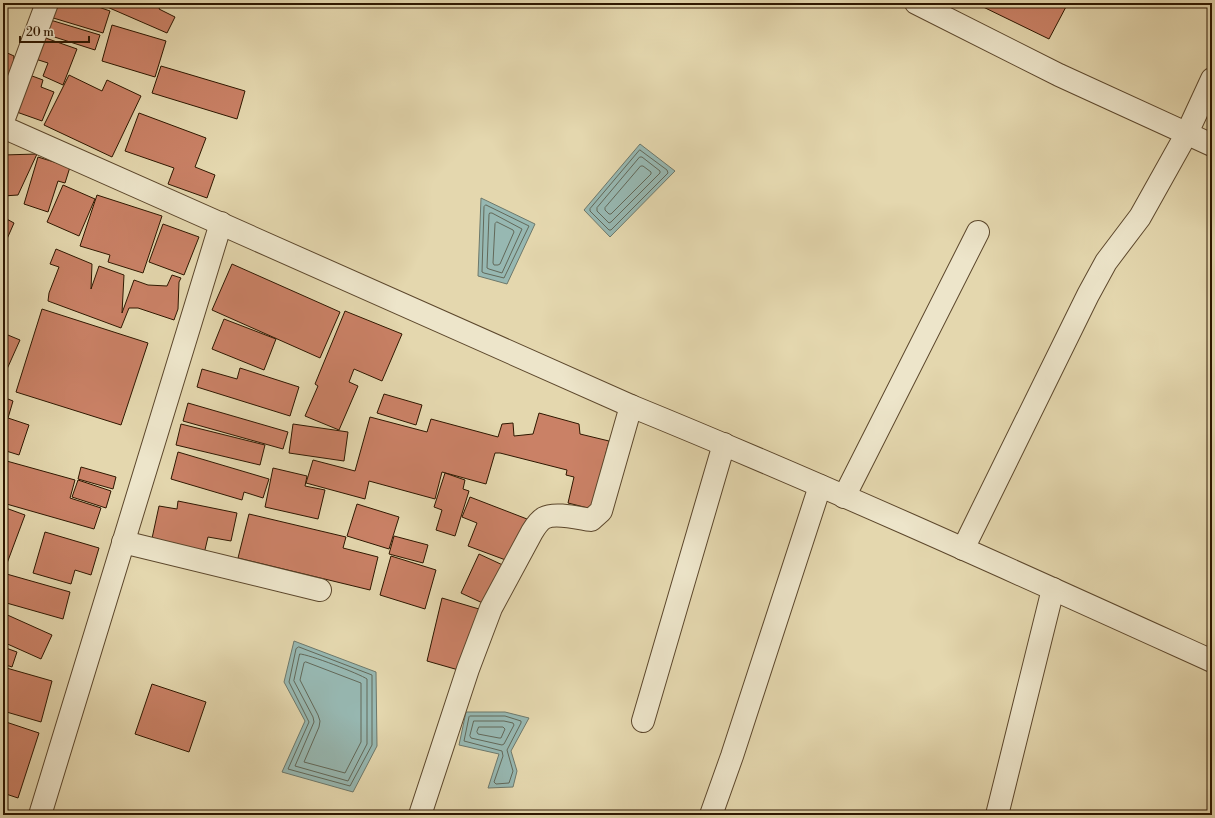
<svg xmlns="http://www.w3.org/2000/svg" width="1215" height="818" viewBox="0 0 1215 818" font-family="'Libre Bodoni',serif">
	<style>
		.water { fill: #97b8b2; stroke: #6d786b }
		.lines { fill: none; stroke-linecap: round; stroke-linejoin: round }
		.shore { stroke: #626859; stroke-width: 1 }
		.building { fill: #ca8166; stroke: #2e1700 }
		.minor-casing { stroke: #5c472c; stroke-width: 24 }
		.minor { stroke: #ede5ca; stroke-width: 22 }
	</style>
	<rect width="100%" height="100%" fill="#e4d7ae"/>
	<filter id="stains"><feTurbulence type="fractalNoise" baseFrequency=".005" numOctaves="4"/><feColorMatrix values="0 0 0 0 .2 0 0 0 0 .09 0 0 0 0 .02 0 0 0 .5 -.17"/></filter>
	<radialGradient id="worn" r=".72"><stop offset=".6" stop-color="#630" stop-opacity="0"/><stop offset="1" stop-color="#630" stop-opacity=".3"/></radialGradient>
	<g class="water">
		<path d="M 640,144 L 675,171 L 610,237 L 584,210 Z"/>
		<path d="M 481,198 L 535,224 L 507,284 L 478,276 Z"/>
		<path d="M 294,641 L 376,672 L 377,746 L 353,792 L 282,772 L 305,721 L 284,682 Z"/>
		<path d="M 466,712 L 505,712 L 529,718 L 511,751 L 517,771 L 513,787 L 488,788 L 499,754 L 459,745 Z"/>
	</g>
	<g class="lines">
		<g class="shore">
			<path d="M 640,150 L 667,170 L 668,173 L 611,230 L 609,230 L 590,211 L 590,209 Z"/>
			<path d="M 640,157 L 642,157 L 660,171 L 660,173 L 611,222 L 609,223 L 597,211 L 597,208 Z"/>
			<path d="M 641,166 L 643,166 L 651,172 L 651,174 L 611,214 L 609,214 L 605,210 L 605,208 Z"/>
			<path d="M 486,205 L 529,226 L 504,278 L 484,273 L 482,272 L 484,207 Z"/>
			<path d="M 490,213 L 492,213 L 522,229 L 502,273 L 489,269 L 487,268 L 489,215 Z"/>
			<path d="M 497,222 L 513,230 L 514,232 L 500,264 L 498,265 L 494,265 L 493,263 L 495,224 Z"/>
			<path d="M 299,647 L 372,675 L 372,745 L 350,786 L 288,769 L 309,722 L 289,682 L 296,649 Z"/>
			<path d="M 300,654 C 308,654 360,674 367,679 L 367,744 L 348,781 L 295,766 L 314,722 L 313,717 L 294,681 Z"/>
			<path d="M 306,662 L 361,683 L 361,742 L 345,773 L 304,762 L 319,727 L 320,721 L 318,715 L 300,680 L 304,663 Z"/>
			<path d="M 470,716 L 505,716 L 521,721 L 521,723 L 507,750 L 513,771 L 509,783 L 496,784 L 494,782 L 503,756 L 502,751 L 464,741 L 469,717 Z"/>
			<path d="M 474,721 L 504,721 L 513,723 L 514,725 L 504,744 L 502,745 L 471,738 L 470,736 Z"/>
			<path d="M 479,727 L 503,727 L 505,729 L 501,738 L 499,738 L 478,734 L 477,732 Z"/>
		</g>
	</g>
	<g class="building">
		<path d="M 54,3 L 87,3 L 110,11 L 103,33 L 50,17 Z"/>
		<path d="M 98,3 L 162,3 L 159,9 L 175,17 L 167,33 Z"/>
		<path d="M 975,3 L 1068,3 L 1049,39 Z"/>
		<path d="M 47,19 L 100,35 L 95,50 L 42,33 Z"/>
		<path d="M 112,25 L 166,41 L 155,77 L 102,61 Z"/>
		<path d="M 37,35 L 77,49 L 63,85 L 43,76 L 48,63 L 29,57 Z"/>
		<path d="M 3,51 L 14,56 L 12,76 L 3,104 Z"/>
		<path d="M 161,66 L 245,91 L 237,119 L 152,93 Z"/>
		<path d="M 24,73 L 43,80 L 41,87 L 54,92 L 42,121 L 11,110 Z"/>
		<path d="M 69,75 L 102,91 L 107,80 L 141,96 L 112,157 L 44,125 Z"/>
		<path d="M 139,113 L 206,138 L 195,167 L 215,175 L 207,198 L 168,184 L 174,168 L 125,151 Z"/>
		<path d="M 37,154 L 18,195 L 3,196 L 3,155 Z"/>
		<path d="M 38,157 L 70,167 L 65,183 L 58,181 L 48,212 L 24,204 Z"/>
		<path d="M 63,185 L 95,199 L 79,236 L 47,222 Z"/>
		<path d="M 97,195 L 162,216 L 143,273 L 108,262 L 110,255 L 80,246 Z"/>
		<path d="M 3,217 L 14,223 L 3,248 Z"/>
		<path d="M 163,224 L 199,237 L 184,275 L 149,262 Z"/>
		<path d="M 56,249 L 92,264 L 91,289 L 99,266 L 124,275 L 122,313 L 134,280 L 148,285 L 167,286 L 172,275 L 181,278 L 179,282 L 178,309 L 174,320 L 138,308 L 129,308 L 121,328 L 48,301 L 49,293 L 59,267 L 50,264 Z"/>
		<path d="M 232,264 L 340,312 L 320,358 L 212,310 Z"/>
		<path d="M 42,309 L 148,343 L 121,425 L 16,392 Z"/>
		<path d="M 345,311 L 402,334 L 382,381 L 354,369 L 349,382 L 358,386 L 339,430 L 305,416 L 318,386 L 315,384 Z"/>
		<path d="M 224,319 L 276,339 L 264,370 L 212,349 Z"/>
		<path d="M 3,333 L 20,340 L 3,378 Z"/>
		<path d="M 240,368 L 299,387 L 290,416 L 197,387 L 202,369 L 237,379 Z"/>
		<path d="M 384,394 L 422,405 L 416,425 L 377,413 Z"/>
		<path d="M 3,397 L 13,401 L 8,418 L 29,425 L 19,455 L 3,450 Z"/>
		<path d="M 188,403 L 288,432 L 283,449 L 183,421 Z"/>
		<path d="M 539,413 L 579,424 L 580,434 L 609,441 L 592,509 L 568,503 L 574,477 L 566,475 L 567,470 L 500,453 L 495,453 L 486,484 L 442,472 L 435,499 L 369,481 L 365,499 L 306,483 L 313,460 L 355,471 L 370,417 L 427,432 L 431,419 L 498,437 L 502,424 L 513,423 L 514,436 L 533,434 Z"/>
		<path d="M 181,424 L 265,445 L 260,465 L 176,445 Z"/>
		<path d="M 293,424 L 348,432 L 344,461 L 289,453 Z"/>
		<path d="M 178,452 L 269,479 L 263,498 L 244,492 L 242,500 L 171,479 Z"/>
		<path d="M 3,460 L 75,480 L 70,498 L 101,508 L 94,529 L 3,503 Z"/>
		<path d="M 81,467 L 116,477 L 113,489 L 78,479 Z"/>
		<path d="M 273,468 L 307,476 L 305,486 L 325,490 L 318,519 L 265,507 Z"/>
		<path d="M 445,473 L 465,480 L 463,489 L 469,491 L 455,536 L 436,530 L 442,510 L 434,507 Z"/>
		<path d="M 78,480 L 111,491 L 106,508 L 72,497 Z"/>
		<path d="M 470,497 L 527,519 L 511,562 L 468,546 L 477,523 L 462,517 Z"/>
		<path d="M 178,501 L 237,513 L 231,541 L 208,537 L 204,554 L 151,543 L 159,506 L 177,509 Z"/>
		<path d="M 357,504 L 399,517 L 389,549 L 347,536 Z"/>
		<path d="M 3,507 L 25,515 L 6,566 L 3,565 Z"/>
		<path d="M 249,514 L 346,537 L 343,548 L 378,557 L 370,590 L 238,558 Z"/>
		<path d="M 45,532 L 99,548 L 91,575 L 75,570 L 71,584 L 33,573 Z"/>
		<path d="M 394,536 L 428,545 L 423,563 L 389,554 Z"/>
		<path d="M 479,554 L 507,567 L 489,606 L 461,593 Z"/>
		<path d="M 391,556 L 436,570 L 425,609 L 380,595 Z"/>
		<path d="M 3,573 L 70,592 L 63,619 L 3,602 Z"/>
		<path d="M 442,598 L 479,609 L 462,671 L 427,661 Z"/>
		<path d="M 3,613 L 52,635 L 41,659 L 3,642 Z"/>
		<path d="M 3,647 L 17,652 L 12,667 L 3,664 Z"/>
		<path d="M 3,667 L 52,681 L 41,722 L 3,711 Z"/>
		<path d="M 152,684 L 206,702 L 189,752 L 135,734 Z"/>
		<path d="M 3,721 L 39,733 L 18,798 L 3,793 Z"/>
	</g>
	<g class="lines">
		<defs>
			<g id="minor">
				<path d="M 916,3 L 1059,75 L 1212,145"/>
				<path d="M 3,121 L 47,3"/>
				<path d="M 3,127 L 631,406 C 827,486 1020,574 1212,661"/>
				<path d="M 844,497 L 978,232"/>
				<path d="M 123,542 L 320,590"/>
				<path d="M 963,549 L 1088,295 L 1106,262 L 1140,217 L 1187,133 L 1212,79"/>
				<path d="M 643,721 L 724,444"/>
				<path d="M 40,815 L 221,223"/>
				<path d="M 420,815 L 468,669 L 491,608 L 532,532 C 535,527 539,521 544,518 C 555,512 578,518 591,520 L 601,511 L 631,406"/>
				<path d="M 711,815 L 732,756 L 820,486"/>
				<path d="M 997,815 L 1053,589"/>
			</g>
		</defs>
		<use href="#minor" class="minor-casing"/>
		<use href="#minor" class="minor"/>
	</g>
	<rect width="1215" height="818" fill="none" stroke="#e4d7ae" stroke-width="16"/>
	<rect x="4" y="4" width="1207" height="810" fill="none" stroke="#2e1700" stroke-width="2"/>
	<rect x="8" y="8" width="1199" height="802" fill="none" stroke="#2e1700"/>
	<path d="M20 36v6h69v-6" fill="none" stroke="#2e1700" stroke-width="2"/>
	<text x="26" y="36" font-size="12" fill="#2e1700" stroke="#ede5ca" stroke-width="3" paint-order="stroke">20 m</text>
	<rect width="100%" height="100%" filter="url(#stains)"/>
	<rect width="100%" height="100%" fill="url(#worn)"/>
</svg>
